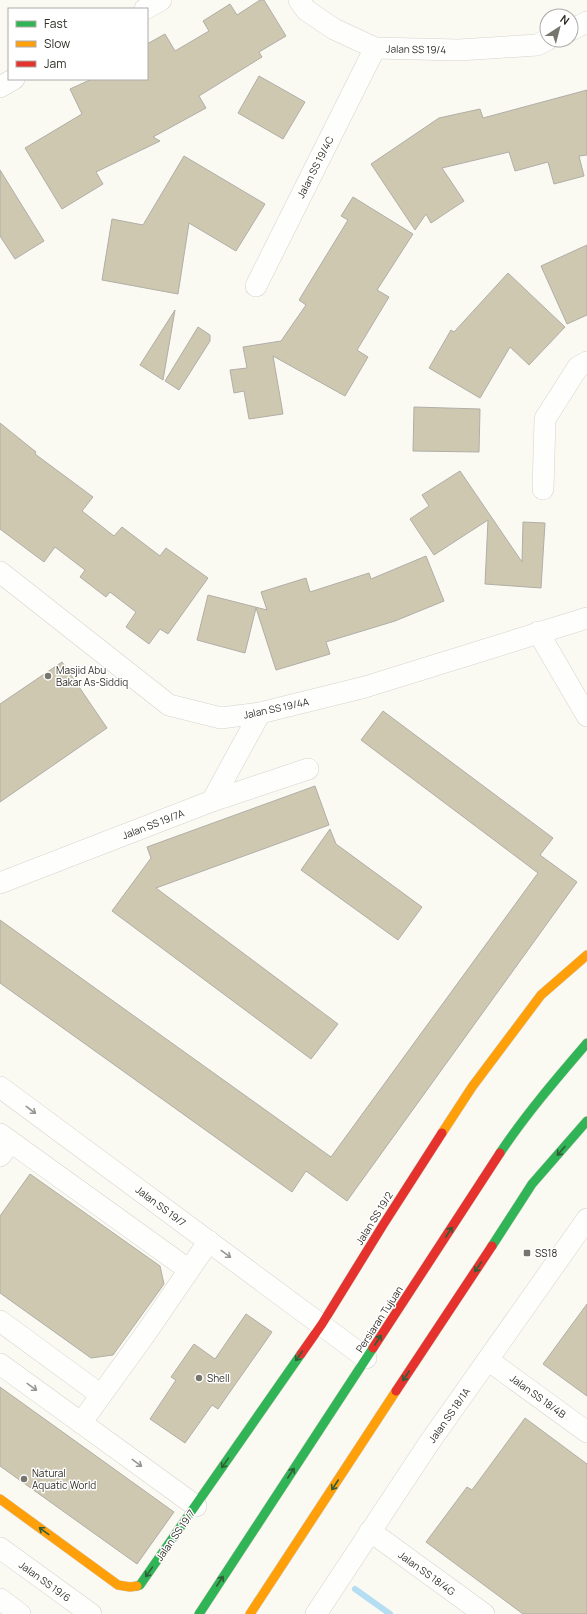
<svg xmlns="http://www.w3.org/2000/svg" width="587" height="1614" viewBox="0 0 587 1614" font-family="Manrope,sans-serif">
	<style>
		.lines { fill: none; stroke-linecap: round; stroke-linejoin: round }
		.stream { stroke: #b5def3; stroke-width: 6 }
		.building { fill: #cec8b1; stroke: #b0aea7 }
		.street-casing { stroke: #d5d3cc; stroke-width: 22 }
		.fast-casing { stroke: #d5d3cc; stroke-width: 10 }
		.slow-casing { stroke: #d5d3cc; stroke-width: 10 }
		.jam-casing { stroke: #d5d3cc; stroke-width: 10 }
		.street { stroke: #fefefd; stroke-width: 21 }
		.fast { stroke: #30b455; stroke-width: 9 }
		.slow { stroke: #ff9f0a; stroke-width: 9 }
		.jam { stroke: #e5322d; stroke-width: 9 }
		.oneway { stroke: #989692 }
		.oneway2 { stroke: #315e37 }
		.poi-dot { fill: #77766e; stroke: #fff; stroke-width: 1.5 }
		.labels { text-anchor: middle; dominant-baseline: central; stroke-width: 3; stroke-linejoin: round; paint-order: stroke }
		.street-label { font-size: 10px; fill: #312f27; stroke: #fff }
		.poi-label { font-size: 10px; fill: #312f27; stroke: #fff; text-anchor: start }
	</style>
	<rect width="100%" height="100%" fill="#faf9f2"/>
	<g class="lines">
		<path class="stream" d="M 355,1589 L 390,1614"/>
	</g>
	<g class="building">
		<path d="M 260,0 L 264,0 L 286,36 L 259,52 L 262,57 L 199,96 L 206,108 L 153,137 L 160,141 L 96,172 L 103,184 L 62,209 L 25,148 L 82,114 L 70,89 L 92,79 L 147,79 L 147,44 L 165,34 L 175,51 L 209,31 L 203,21 L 230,4 L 237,15 Z"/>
		<path d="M 259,76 L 305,102 L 283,139 L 238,113 Z"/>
		<path d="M 587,90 L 587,155 L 579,156 L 584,176 L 554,184 L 548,162 L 515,171 L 509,152 L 442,168 L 464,201 L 431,223 L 426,214 L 415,230 L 371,164 L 439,118 L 480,109 L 483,118 Z"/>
		<path d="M 184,156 L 265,204 L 236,251 L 189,223 L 178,294 L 102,280 L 112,219 L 143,225 Z"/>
		<path d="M 0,170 L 44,241 L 15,259 L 0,236 Z"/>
		<path d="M 353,197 L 413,234 L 377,290 L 389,297 L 357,350 L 368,357 L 345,396 L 273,356 L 283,414 L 249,419 L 244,391 L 234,393 L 230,370 L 247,368 L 243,347 L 281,341 L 306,305 L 299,300 L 348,220 L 341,216 Z"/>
		<path d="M 587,245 L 587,315 L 567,324 L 541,266 Z"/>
		<path d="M 508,273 L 565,327 L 529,365 L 510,347 L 480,398 L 429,368 L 451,330 L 454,332 Z"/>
		<path d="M 175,310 L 163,380 L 140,365 Z"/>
		<path d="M 198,327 L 210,335 L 210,341 L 179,390 L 165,381 Z"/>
		<path d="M 414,407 L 480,409 L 479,452 L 413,451 Z"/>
		<path d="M 0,423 L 36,452 L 35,454 L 93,497 L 82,511 L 114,536 L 122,527 L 160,556 L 166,548 L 208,578 L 168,634 L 160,629 L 149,644 L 126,627 L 136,612 L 110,592 L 106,597 L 80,577 L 85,570 L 55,547 L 44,562 L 0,529 Z"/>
		<path d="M 460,471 L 522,562 L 523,522 L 545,523 L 541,588 L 485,584 L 488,520 L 434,555 L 410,519 L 429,506 L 422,495 Z"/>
		<path d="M 426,556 L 444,601 L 395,621 L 326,642 L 330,654 L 276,670 L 256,608 L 245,653 L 197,640 L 208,595 L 267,610 L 261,592 L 306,578 L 310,592 L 369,573 L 371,579 Z"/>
		<path d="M 62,662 L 107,728 L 0,802 L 0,704 Z"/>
		<path d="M 383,711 L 553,838 L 540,855 L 577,882 L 347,1201 L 306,1171 L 292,1192 L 0,983 L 0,920 L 331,1157 L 538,873 L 361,740 Z"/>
		<path d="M 315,786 L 329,825 L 156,888 L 338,1024 L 311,1059 L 112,911 L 151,858 L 147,847 Z"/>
		<path d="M 330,829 L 336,844 L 422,907 L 398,940 L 301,870 Z"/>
		<path d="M 30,1174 L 160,1266 L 164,1284 L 113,1355 L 91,1358 L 0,1293 L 0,1216 Z"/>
		<path d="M 587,1304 L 587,1396 L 543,1364 Z"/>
		<path d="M 246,1314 L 272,1332 L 218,1409 L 212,1405 L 185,1443 L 150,1419 L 176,1380 L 171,1377 L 194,1344 L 215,1359 Z"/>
		<path d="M 0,1387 L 174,1512 L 137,1564 L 0,1466 Z"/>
		<path d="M 525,1418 L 587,1464 L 587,1614 L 523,1614 L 426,1542 L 467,1487 L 472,1490 Z"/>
	</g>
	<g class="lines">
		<defs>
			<g id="street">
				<path d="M 299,0 L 306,10 L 334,29 L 375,48 L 459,50 L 537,45 L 547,40"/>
				<path d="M 145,9 L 161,0"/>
				<path d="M 571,30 L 587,22"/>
				<path d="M 0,87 L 14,79"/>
				<path d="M 256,286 L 375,48"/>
				<path d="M 543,489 L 545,419 L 578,367 L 587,362"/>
				<path d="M 0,572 L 169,705 L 221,718 L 260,713 L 365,687 L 587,618"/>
				<path d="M 538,632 L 587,716"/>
				<path d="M 212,801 L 260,713"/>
				<path d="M 0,883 L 212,801 L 308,769"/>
				<path d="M 0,1087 L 366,1358"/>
				<path d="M 0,1134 L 189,1270"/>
				<path d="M 0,1156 L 11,1142"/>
				<path d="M 0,1321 L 101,1395"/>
				<path d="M 488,1360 L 587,1432"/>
				<path d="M 0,1364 L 196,1506"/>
				<path d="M 81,1423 L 146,1333 L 209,1241"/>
				<path d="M 370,1531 L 484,1614"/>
				<path d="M 0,1548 L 91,1614"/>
				<path d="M 0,1599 L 20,1614"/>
				<path d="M 316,1614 L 429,1443 L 587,1219"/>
			</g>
			<g id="fast">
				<path d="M 500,1153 C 526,1114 557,1078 587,1043"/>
				<path d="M 492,1246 L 532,1184 L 587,1121"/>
				<path d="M 137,1586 L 140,1585 L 301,1354"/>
				<path d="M 199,1614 L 373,1348"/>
			</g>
			<g id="slow">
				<path d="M 442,1133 L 472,1087 L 541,995 L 587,955"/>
				<path d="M 0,1499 L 118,1585 L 130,1587 L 137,1586"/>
				<path d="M 250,1614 L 396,1391"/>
			</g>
			<g id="jam">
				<path d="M 373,1348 L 500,1153"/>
				<path d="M 301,1354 L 322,1324 L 383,1225 L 442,1133"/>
				<path d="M 396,1391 L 492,1246"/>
			</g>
		</defs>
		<use href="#street" class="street-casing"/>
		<use href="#fast" class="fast-casing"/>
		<use href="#slow" class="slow-casing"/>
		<use href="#jam" class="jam-casing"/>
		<use href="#street" class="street"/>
		<use href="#fast" class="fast"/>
		<use href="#slow" class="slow"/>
		<use href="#jam" class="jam"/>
	</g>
	<defs><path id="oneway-shaft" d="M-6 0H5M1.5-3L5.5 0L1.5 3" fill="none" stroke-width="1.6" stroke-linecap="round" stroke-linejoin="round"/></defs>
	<g class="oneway">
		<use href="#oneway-shaft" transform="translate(31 1110) rotate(37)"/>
		<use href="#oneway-shaft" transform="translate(226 1254) rotate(36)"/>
		<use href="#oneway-shaft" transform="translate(32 1387) rotate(36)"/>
		<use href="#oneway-shaft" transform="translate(137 1463) rotate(36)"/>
	</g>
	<g class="oneway2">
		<use href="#oneway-shaft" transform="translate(561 1151) rotate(131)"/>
		<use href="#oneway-shaft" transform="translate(449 1232) rotate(-57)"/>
		<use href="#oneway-shaft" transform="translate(478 1267) rotate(123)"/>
		<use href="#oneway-shaft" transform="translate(378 1340) rotate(-57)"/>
		<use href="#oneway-shaft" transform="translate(299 1356) rotate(125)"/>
		<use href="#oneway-shaft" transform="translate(406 1376) rotate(123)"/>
		<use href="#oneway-shaft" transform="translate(225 1463) rotate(125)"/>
		<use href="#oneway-shaft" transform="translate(291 1473) rotate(-57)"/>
		<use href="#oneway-shaft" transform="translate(335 1485) rotate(123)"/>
		<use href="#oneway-shaft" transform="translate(44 1531) rotate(-144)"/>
		<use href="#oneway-shaft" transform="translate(149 1572) rotate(125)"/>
		<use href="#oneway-shaft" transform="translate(220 1581) rotate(-57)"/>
	</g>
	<g class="poi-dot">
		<circle cx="48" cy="676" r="4"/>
		<rect x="523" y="1249" width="8" height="8" rx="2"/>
		<circle cx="199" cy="1378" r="4"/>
		<circle cx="24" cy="1479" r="4"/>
	</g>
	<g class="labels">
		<g class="street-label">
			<text transform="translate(416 49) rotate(1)">Jalan SS 19/4</text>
			<text transform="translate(315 167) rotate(-63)">Jalan SS 19/4C</text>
			<text transform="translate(276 708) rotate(-12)">Jalan SS 19/4A</text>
			<text transform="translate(153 824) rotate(-21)">Jalan SS 19/7A</text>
			<text transform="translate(161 1206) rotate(37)">Jalan SS 19/7</text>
			<text transform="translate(374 1218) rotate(-58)">Jalan SS 19/2</text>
			<text transform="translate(379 1319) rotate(-57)">Persiaran Tujuan</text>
			<text transform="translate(538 1396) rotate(36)">Jalan SS 18/4B</text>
			<text transform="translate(449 1415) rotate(-55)">Jalan SS 18/1A</text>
			<text transform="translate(175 1535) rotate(-55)">Jalan SS 19/7</text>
			<text transform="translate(427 1573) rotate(36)">Jalan SS 18/4G</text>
			<text transform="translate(45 1581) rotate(36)">Jalan SS 19/6</text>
		</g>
		<g class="poi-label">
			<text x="56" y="670">Masjid Abu<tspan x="56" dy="12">Bakar As-Siddiq</tspan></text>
			<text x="535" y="1253">SS18</text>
			<text x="207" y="1378">Shell</text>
			<text x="32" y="1473">Natural<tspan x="32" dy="12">Aquatic World</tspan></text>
		</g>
	</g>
	<rect x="8" y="8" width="140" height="72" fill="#ffffff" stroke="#adaca9"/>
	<rect x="16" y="21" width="20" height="6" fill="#30b455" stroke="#adaca9"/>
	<text x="44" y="28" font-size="12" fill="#312f27">Fast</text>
	<rect x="16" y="41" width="20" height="6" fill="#ff9f0a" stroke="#adaca9"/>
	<text x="44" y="48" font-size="12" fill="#312f27">Slow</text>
	<rect x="16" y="61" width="20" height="6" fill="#e5322d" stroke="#adaca9"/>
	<text x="44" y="68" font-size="12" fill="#312f27">Jam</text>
	<g transform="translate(559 28) rotate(36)"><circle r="19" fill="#ffffff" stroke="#adaca9"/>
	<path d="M0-3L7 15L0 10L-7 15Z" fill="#77766e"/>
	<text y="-6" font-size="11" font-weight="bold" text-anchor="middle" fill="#312f27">N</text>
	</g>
</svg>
